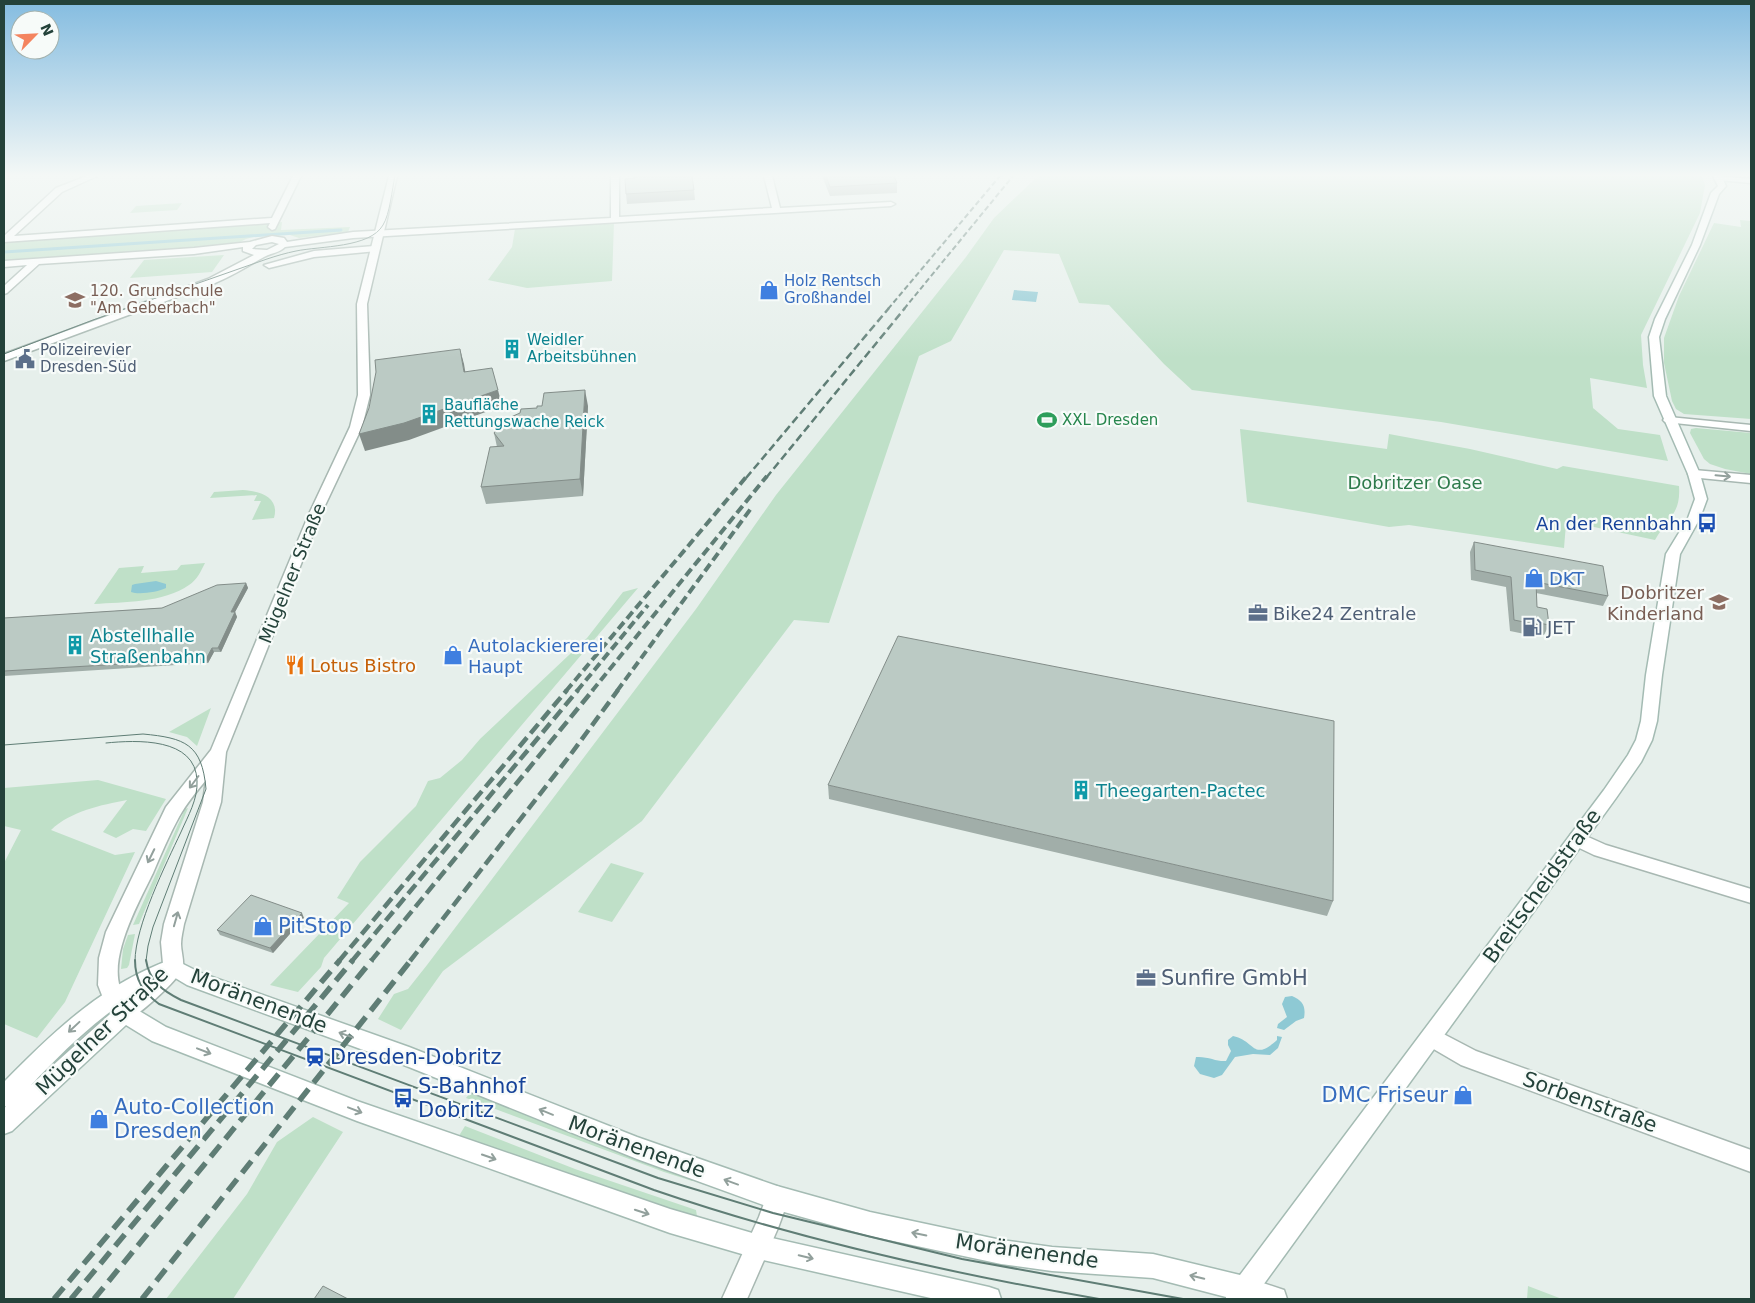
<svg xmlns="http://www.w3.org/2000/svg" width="1755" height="1303" viewBox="0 0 1755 1303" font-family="'DejaVu Sans',sans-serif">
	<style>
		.green { fill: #bfe0c8 }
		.water { fill: #8ec9d4 }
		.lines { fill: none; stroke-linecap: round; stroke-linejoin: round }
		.stream { stroke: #8ec9d4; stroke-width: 3 }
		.minor-casing { stroke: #a8b8b2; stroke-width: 3 }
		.tertiary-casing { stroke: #a8b8b2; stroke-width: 3 }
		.secondary-casing { stroke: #a4bbb3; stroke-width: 3 }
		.minor { fill: #fff; fill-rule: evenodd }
		.tertiary { fill: #fff; fill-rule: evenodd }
		.secondary { fill: #fff; fill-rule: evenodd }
		.tram-far1 { stroke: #5f7d75; stroke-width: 1 }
		.tram { stroke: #5f7d75; stroke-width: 2 }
		.rail-far4 { stroke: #5f7d75; stroke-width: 2; stroke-dasharray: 5.5 3; stroke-linecap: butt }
		.rail-far3 { stroke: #5f7d75; stroke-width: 2.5; stroke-dasharray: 8 4; stroke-linecap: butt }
		.rail-far2 { stroke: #5f7d75; stroke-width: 4; stroke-dasharray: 9 4.5; stroke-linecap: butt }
		.rail-far1 { stroke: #5f7d75; stroke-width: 4.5; stroke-dasharray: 12 5.5; stroke-linecap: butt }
		.rail { stroke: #5f7d75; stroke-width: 5.5; stroke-dasharray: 15 8; stroke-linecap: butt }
		.wall { fill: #a1aea9 }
		.shaded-wall { fill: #838d89 }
		.building { fill: #bbcac4; stroke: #838d89 }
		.oneway { stroke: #92a09c }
		.labels { text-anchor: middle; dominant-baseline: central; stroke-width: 4.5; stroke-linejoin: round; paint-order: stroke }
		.far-shop-label { font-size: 15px; fill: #366cbe; stroke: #f7fbf9; text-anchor: start }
		.far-education-label { font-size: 15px; fill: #785e54; stroke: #f7fbf9; text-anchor: start }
		.far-culture-label { font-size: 15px; fill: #0d838f; stroke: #f7fbf9; text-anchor: start }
		.far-service-label { font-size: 15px; fill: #4e5e75; stroke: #f7fbf9; text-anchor: start }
		.far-leisure-label { font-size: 15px; fill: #27864d; stroke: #f7fbf9; text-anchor: start }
		.park-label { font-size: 18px; fill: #2d7a4b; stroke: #f7fbf9 }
		.transit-label { font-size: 18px; fill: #164399; stroke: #f7fbf9; text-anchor: end }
		.street-label { font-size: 18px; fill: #24423a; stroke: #f7fbf9 }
		.shop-label { font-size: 18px; fill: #366cbe; stroke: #f7fbf9; text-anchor: start }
		.education-label { font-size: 18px; fill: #785e54; stroke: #f7fbf9; text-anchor: end }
		.service-label { font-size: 18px; fill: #4e5e75; stroke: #f7fbf9; text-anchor: start }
		.culture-label { font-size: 18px; fill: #0d838f; stroke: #f7fbf9; text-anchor: start }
		.food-label { font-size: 18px; fill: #c56008; stroke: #f7fbf9; text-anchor: start }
		.near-street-label { font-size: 21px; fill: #24423a; stroke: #f7fbf9 }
		.near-shop-label { font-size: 21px; fill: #366cbe; stroke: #f7fbf9; text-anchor: start }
		.near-service-label { font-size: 21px; fill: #4e5e75; stroke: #f7fbf9; text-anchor: start }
		.near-transit-label { font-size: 21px; fill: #164399; stroke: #f7fbf9; text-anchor: start }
	</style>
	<rect width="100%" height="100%" fill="#e6efeb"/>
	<g class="green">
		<path d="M 1038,176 L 1702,176 L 1705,185 L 1700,213 L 1641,335 L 1643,365 L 1647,388 L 1590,378 L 1593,408 L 1618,429 L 1660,435 L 1668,461 L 1441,422 L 1192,390 L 1164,364 L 1109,305 L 1079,303 L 1059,254 L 1004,250 L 951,341 L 919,356 L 829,623 L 794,620 L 642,821 L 443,971 L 401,1030 L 378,1019 L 394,994 L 408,989 L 427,965 L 696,609 L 776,495 L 966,257 L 994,218 Z"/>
		<path d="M 182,203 L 177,210 L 130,213 L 136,206 Z"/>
		<path d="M 1740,220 L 1751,221 L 1751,419 L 1684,414 L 1676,409 L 1672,401 L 1664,363 L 1664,338 L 1679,296 L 1714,223 L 1741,227 Z"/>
		<path d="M 282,222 L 281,230 L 350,227 L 348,232 L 299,238 L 290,235 L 257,236 L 246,239 L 232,246 L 4,261 L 4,241 Z"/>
		<path d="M 614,222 L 612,281 L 527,288 L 488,280 L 512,247 L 515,229 Z"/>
		<path d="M 224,255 L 212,272 L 130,278 L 144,260 Z"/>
		<path d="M 1696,428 L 1751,433 L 1751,474 L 1725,469 L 1710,464 L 1704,459 L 1690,433 L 1691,429 Z"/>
		<path d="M 1240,429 L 1387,449 L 1389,434 L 1470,449 L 1557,469 L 1563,466 L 1679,486 C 1681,514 1668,517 1655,540 L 1594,527 L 1566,524 L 1564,548 L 1409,525 L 1389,527 L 1247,502 Z"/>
		<path d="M 243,490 C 260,491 280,497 274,518 L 252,520 L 261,501 L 254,501 L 257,495 L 210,498 L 214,492 Z"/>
		<path d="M 205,563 C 201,571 197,580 189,585 C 163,603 124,602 94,604 L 119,568 L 144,566 L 141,573 L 177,570 L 181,565 Z"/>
		<path d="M 638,588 L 324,958 L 321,967 L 298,992 L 270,985 L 349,903 L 337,898 L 360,862 L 416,806 L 428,781 L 440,778 L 462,760 L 480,739 L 587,638 L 623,592 Z"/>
		<path d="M 211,708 L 197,746 L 187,737 L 169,732 Z"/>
		<path d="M 98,780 L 166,799 L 146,831 L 133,829 L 116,838 L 103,832 L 127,800 C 101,805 71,811 51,830 L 115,855 L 135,852 L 65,1002 L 37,1038 L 4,1024 L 4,863 L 21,830 L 4,826 L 4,788 Z"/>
		<path d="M 188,808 L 139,924 L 133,925 L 185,809 Z"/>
		<path d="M 611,863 L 644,873 L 612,922 L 578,912 Z"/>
		<path d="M 135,934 L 129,965 L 127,968 L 121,969 L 123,949 L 128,935 Z"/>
		<path d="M 472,1090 L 696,1179 L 692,1181 L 664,1172 L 466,1098 Z"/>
		<path d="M 313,1117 L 343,1132 L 233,1299 L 166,1299 L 247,1194 L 277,1142 Z"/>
		<path d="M 465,1126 L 575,1169 L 696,1210 L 697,1216 L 695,1219 L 457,1139 Z"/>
		<path d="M 1528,1286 L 1562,1299 L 1527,1299 Z"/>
	</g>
	<g class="water">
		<path d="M 1014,290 L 1038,292 L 1036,302 L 1012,300 Z"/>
		<path d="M 156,581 L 166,584 L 166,588 C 158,592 139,595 131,592 L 132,585 L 135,584 Z"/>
		<path d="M 1292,996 C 1303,1001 1306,1006 1304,1018 L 1296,1021 L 1284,1030 L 1277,1028 L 1278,1024 L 1287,1017 L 1282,1004 L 1285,997 Z"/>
		<path d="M 1233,1036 C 1256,1041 1252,1062 1277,1040 L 1277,1036 L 1282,1037 L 1278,1048 L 1270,1055 L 1253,1054 L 1235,1057 L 1222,1075 L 1214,1078 L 1200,1074 L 1194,1066 L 1196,1057 C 1208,1056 1217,1062 1226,1061 L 1231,1051 L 1228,1045 L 1228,1040 Z"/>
	</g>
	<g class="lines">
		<path class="stream" d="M 4,252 L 341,230"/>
		<defs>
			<g id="minor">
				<path d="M 87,176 L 97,176 L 62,192 L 14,236 L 272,218 L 293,176 L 301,176 L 275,229 L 272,230 L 268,227 L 270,223 L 4,242 L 4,236 L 56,188 Z"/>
				<path d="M 611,176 L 619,176 L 619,217 L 772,208 L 764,176 L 772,176 L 780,208 L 891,202 L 895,204 L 891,206 L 353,238 L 285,247 C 279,253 271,253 264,257 C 248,266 232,276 215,283 L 4,361 L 4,354 L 208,279 L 254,255 L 243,251 L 243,247 L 194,254 L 39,264 L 7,293 L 4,294 L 4,286 L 27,265 L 4,267 L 4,261 L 194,248 L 250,242 L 272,236 L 284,238 L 287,242 L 353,232 L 611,218 ZM 272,242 L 279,244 L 267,250 L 252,249 L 256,245 Z"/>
				<path d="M 1715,176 L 1751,179 L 1751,183 L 1718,180 L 1714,178 Z"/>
				<path d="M 374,246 L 377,247 L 377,251 L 314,257 L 269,268 L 264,265 L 314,251 Z"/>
				<path d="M 1669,417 L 1751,425 L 1751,431 L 1665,422 L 1663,420 L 1665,418 Z"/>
				<path d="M 1694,470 L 1751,475 L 1751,483 L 1690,477 L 1688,474 L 1690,471 Z"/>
				<path d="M 1577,832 L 1606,845 L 1751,889 L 1751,903 L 1594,855 L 1571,844 L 1568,839 L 1571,834 Z"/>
				<path d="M 1432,1028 L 1476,1051 L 1751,1150 L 1751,1172 L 1461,1065 L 1425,1044 L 1422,1037 L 1425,1030 Z"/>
				<path d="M 777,1186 L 785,1190 L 789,1198 L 778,1228 L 747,1299 L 722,1299 L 759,1217 L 769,1190 Z"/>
			</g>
			<g id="tertiary">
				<path d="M 389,176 L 397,176 L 367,304 L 370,395 L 362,427 L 321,514 L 226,752 L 221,802 L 184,924 C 183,930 181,937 181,944 C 181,951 184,960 183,967 C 181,978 137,1017 126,1021 L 119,1018 L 105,1003 L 98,985 L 99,958 L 106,932 L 166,807 L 211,750 L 309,514 L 350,427 L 358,395 L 357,304 ZM 206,780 L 203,802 L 164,924 L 161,942 L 163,964 L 127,999 C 100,970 139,902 153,873 C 161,854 169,835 179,817 C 186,804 197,791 206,780 Z"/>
				<path d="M 1245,1277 L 1284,1290 L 1287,1299 L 1236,1298 L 1233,1289 L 1236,1280 Z"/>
			</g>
			<path id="secondary" d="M 1713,176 L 1721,176 L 1726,186 L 1719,194 L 1700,245 L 1665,319 L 1659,337 L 1666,396 L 1700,474 L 1707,499 L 1700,518 L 1680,554 L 1662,675 L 1657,721 L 1652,740 L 1641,762 L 1616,798 L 1253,1299 L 1226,1299 L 1226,1297 L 1153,1278 L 1052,1271 L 1001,1264 L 870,1236 L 777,1210 L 637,1159 L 404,1065 L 187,985 L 172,976 C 115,1000 73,1041 31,1085 L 119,1006 L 126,1003 L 166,1027 L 357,1101 L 670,1209 L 759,1235 L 989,1287 L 998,1290 L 1001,1299 L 935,1299 L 759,1259 L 670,1233 L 357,1121 L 152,1041 L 126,1025 L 12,1131 L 4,1134 L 4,1109 L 6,1106 L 4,1107 L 4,1082 C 54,1031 104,983 173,959 L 201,973 L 409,1047 L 637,1137 L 777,1186 L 870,1212 L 1001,1240 L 1052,1247 L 1153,1254 L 1240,1275 L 1604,790 L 1628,755 L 1636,740 L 1641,721 L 1646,675 L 1666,554 L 1688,518 L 1695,499 L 1688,474 L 1654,396 L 1649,337 L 1655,319 L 1692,245 L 1711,193 L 1718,186 Z"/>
		</defs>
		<use href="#minor" class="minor-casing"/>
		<use href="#tertiary" class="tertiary-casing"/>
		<use href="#secondary" class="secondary-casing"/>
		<use href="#minor" class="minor"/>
		<use href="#tertiary" class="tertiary"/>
		<use href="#secondary" class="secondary"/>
		<g class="tram-far1">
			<path d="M 4,354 L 93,320 L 267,259 C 276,256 286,253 296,251 C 320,246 370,248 383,225 C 390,214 392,189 395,176"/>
			<path d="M 106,743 C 136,740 196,737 197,781 C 198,799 188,816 181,832 C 166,864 135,926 135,961"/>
			<path d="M 4,745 L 143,734 C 185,738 202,744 206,789 L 153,927 L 148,946 L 146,961"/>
		</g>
		<g class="tram">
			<path d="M 135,960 C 135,980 143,992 159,1004 L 654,1190 C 799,1240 948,1273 1099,1299"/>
			<path d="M 146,960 C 149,981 163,991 181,1000 L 658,1178 L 773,1213 L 962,1259 L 1183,1299"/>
		</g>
		<g class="rail-far4">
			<path d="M 888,309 L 1000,176"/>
			<path d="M 904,309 L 1013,176"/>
		</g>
		<g class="rail-far3">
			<path d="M 746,478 L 889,308"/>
			<path d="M 766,478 L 905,308"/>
		</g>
		<g class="rail-far2">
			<path d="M 566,691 L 747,476"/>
			<path d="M 577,691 L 648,605"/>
			<path d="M 592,691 L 767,476"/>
			<path d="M 617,691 L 752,507"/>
		</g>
		<g class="rail-far1">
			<path d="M 339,961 L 567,690"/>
			<path d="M 352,961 L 578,690"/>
			<path d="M 371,961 L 593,690"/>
			<path d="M 410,961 L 568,758 L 618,690"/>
		</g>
		<g class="rail">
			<path d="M 54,1299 L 340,960"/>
			<path d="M 71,1299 L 353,960"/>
			<path d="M 94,1299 L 372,960"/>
			<path d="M 142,1299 L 411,960"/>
		</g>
	</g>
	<g class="wall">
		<path d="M 822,176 L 894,176 L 897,183 L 897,193 L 830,196 Z"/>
		<path d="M 635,178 L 694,190 L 695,200 L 627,204 L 626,194 Z"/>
		<path d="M 588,406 L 583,496 L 486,504 L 481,487 L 497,447 L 494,433 L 537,408 Z"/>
		<path d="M 1474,542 L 1608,596 L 1603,606 L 1536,593 L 1537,607 L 1549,625 L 1544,635 L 1536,633 L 1535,636 L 1510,631 L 1506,587 L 1471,580 L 1470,552 Z"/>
		<path d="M 246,583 L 248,588 L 235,612 L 237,617 L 221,652 L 214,652 L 208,663 L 4,676 L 4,618 L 162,608 Z"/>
		<path d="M 828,785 L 1333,901 L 1327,916 L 829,799 Z"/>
		<path d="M 304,918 L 273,953 L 220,935 L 217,930 Z"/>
	</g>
	<g class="shaded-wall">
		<path d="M 460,349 L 464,364 L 468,388 L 464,372 Z"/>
		<path d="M 498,390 L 502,406 L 409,440 L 365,451 L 359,434 Z"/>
		<path d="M 585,390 L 588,406 L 583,496 L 580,479 Z"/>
		<path d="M 246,583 L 248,588 L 235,612 L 237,617 L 221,652 L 218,648 L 231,612 Z"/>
		<path d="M 212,648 L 214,652 L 208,663 L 206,659 Z"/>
		<path d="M 302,913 L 304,918 L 273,953 L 270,948 Z"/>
	</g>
	<g class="building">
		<path d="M 635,176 L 692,176 L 694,190 L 626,194 L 625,179 L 635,178 Z"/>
		<path d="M 826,176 L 894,176 L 897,183 L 830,187 Z"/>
		<path d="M 460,349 L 464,372 L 492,368 L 498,390 L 404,423 L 359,434 L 369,408 L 376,372 L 375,360 Z"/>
		<path d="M 585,390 L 580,479 L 481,487 L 490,447 L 504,446 L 494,433 L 504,420 L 520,413 L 521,409 L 537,408 L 537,406 L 542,406 L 544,393 Z"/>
		<path d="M 1474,542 L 1603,566 L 1608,596 L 1536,582 L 1537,607 L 1547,609 L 1549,625 L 1539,623 L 1539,625 L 1514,620 L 1511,577 L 1475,570 Z"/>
		<path d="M 246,583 L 231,612 L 235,612 L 218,648 L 212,648 L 206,659 L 4,671 L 4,618 L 162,608 L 217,585 Z"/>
		<path d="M 898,636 L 1334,721 L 1333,901 L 828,785 Z"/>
		<path d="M 251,895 L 302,913 L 270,948 L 217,930 Z"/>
		<path d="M 323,1286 L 348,1299 L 314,1299 Z"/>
	</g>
	<defs><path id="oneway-shaft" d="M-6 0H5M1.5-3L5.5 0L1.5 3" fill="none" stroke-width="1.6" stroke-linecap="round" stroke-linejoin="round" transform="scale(1.25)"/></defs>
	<g class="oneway">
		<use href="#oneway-shaft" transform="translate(1723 476) rotate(5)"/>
		<use href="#oneway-shaft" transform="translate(194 782) rotate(127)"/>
		<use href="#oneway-shaft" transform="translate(151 856) rotate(116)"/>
		<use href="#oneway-shaft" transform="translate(176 919) rotate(-74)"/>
		<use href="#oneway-shaft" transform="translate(74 1027) rotate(137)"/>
		<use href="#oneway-shaft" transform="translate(346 1035) rotate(-160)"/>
		<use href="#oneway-shaft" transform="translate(204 1051) rotate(21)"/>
		<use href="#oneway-shaft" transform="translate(355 1110) rotate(21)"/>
		<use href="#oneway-shaft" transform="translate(546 1112) rotate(-158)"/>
		<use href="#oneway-shaft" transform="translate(489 1157) rotate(19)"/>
		<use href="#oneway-shaft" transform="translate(731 1182) rotate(-160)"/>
		<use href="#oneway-shaft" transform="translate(642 1212) rotate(18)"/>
		<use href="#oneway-shaft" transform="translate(919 1234) rotate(-168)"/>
		<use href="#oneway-shaft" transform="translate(806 1257) rotate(13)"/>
		<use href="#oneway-shaft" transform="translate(1197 1277) rotate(-166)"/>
	</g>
	<linearGradient id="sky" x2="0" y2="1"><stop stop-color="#84bce0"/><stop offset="0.49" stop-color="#f4f8f6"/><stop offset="1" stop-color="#f4f8f6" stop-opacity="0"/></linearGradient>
	<rect width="1755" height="358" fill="url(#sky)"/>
	<defs>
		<symbol id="shop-bare" viewBox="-9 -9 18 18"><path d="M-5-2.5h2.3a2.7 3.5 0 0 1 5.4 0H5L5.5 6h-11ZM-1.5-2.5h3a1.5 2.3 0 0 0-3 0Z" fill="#3f7fe0" stroke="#f7fbf9" stroke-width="2.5" paint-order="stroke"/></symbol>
		<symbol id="school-bare" viewBox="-9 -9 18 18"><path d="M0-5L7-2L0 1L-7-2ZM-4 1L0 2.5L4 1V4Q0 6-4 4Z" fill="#8d6e63" stroke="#f7fbf9" stroke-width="2.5" paint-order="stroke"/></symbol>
		<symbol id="building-bare" viewBox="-9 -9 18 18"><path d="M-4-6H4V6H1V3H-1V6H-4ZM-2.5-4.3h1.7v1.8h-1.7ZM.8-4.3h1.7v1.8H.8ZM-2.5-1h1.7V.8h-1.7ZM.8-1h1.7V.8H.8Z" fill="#0f9aa8" stroke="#f7fbf9" stroke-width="2.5" paint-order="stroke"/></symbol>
		<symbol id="civic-bare" viewBox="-9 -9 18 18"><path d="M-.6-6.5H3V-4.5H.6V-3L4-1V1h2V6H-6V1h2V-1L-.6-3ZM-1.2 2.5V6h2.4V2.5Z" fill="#5c6f8a" stroke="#f7fbf9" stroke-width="2.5" paint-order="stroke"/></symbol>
		<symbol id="stadium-bare" viewBox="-9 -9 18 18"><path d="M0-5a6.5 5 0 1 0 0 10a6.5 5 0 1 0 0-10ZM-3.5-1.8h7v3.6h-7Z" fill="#2e9e5b" stroke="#f7fbf9" stroke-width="2.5" paint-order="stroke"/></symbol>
		<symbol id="bus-bare" viewBox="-9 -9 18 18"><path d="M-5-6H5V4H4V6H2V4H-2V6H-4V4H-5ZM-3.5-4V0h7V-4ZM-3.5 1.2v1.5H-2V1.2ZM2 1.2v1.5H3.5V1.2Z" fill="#1a4fb4" stroke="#f7fbf9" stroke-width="2.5" paint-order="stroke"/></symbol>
		<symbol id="office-bare" viewBox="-9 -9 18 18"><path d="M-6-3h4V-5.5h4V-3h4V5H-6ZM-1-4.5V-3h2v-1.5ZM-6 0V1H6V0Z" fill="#5c6f8a" stroke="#f7fbf9" stroke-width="2.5" paint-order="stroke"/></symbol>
		<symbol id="fuel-bare" viewBox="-9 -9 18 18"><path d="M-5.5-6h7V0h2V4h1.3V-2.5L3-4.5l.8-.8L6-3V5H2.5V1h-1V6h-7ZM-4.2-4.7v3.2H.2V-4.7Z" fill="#5c6f8a" stroke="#f7fbf9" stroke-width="2.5" paint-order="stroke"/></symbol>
		<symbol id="restaurant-bare" viewBox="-9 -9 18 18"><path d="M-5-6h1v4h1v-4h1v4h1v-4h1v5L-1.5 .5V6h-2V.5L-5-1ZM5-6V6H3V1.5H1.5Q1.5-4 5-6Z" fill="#e8710a" stroke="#f7fbf9" stroke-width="2.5" paint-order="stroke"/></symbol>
		<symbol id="station-bare" viewBox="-9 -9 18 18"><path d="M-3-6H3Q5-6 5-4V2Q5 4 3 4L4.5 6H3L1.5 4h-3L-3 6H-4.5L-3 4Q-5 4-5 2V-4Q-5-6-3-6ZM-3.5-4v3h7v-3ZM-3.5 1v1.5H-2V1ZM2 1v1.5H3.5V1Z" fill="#1a4fb4" stroke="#f7fbf9" stroke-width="2.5" paint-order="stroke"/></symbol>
	</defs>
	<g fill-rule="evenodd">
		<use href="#shop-bare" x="755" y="276" width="28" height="28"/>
		<use href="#school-bare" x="61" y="286" width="28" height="28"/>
		<use href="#building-bare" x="498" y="335" width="28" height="28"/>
		<use href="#civic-bare" x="11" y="345" width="28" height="28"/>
		<use href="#building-bare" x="415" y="400" width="28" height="28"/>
		<use href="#stadium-bare" x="1033" y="406" width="28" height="28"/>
		<use href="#bus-bare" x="1693" y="509" width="28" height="28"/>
		<use href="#shop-bare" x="1520" y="564" width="28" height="28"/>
		<use href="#school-bare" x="1705" y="588" width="28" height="28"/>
		<use href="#office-bare" x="1244" y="599" width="28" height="28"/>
		<use href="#fuel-bare" x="1518" y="613" width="28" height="28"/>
		<use href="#building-bare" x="61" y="631" width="28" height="28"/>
		<use href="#shop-bare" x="439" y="641" width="28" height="28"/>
		<use href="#restaurant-bare" x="281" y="651" width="28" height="28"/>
		<use href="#building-bare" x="1067" y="776" width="28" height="28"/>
		<use href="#shop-bare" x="249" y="912" width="28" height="28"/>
		<use href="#office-bare" x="1132" y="964" width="28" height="28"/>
		<use href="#station-bare" x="301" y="1043" width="28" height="28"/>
		<use href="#shop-bare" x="1449" y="1081" width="28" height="28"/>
		<use href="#bus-bare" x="389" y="1084" width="28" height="28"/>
		<use href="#shop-bare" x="85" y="1105" width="28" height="28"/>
	</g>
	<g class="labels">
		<g class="far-shop-label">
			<text x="784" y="281">Holz Rentsch<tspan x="784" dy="17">Großhandel</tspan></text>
		</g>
		<g class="far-education-label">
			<text x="90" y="291">120. Grundschule<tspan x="90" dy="17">"Am Geberbach"</tspan></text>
		</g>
		<g class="far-culture-label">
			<text x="527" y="340">Weidler<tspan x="527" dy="17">Arbeitsbühnen</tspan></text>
			<text x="444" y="405">Baufläche<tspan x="444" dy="17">Rettungswache Reick</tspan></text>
		</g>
		<g class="far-service-label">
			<text x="40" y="350">Polizeirevier<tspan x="40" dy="17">Dresden-Süd</tspan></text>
		</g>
		<g class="far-leisure-label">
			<text x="1062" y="420">XXL Dresden</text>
		</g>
		<g class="park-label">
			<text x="1415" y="482">Dobritzer Oase</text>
		</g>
		<g class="transit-label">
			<text x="1692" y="523">An der Rennbahn</text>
		</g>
		<g class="street-label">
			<text transform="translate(292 573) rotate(-68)">Mügelner Straße</text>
		</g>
		<g class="shop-label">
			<text x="1549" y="578">DKT</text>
			<text x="468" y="645">Autolackiererei<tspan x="468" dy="21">Haupt</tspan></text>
		</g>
		<g class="education-label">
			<text x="1704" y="592">Dobritzer<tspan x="1704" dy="21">Kinderland</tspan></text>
		</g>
		<g class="service-label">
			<text x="1273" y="613">Bike24 Zentrale</text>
			<text x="1547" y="627">JET</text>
		</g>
		<g class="culture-label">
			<text x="90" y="635">Abstellhalle<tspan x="90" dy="21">Straßenbahn</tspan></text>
			<text x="1096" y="790">Theegarten-Pactec</text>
		</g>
		<g class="food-label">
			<text x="310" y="665">Lotus Bistro</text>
		</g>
		<g class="near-street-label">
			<text transform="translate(1542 886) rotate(-54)">Breitscheidstraße</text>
			<text transform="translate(259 1001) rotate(21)">Moränenende</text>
			<text transform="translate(102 1031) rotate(-44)">Mügelner Straße</text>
			<text transform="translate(1590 1102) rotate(20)">Sorbenstraße</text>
			<text transform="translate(637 1147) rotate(20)">Moränenende</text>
			<text transform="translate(1027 1251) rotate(8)">Moränenende</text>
		</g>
		<g class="near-shop-label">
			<text x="278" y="926">PitStop</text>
			<text x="1448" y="1095" text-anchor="end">DMC Friseur</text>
			<text x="114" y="1107">Auto-Collection<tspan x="114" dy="24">Dresden</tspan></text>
		</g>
		<g class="near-service-label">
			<text x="1161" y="978">Sunfire GmbH</text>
		</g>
		<g class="near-transit-label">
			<text x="330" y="1057">Dresden-Dobritz</text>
			<text x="418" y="1086">S-Bahnhof<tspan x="418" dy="24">Dobritz</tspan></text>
		</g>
	</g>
	<rect width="1755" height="1303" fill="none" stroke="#24423a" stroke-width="10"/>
	<g transform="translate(35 35) rotate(66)"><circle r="24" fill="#f7fbf9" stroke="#a3b1ad"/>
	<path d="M0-4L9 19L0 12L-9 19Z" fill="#f4845f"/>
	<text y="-8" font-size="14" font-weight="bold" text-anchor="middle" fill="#24423a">N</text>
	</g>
</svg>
